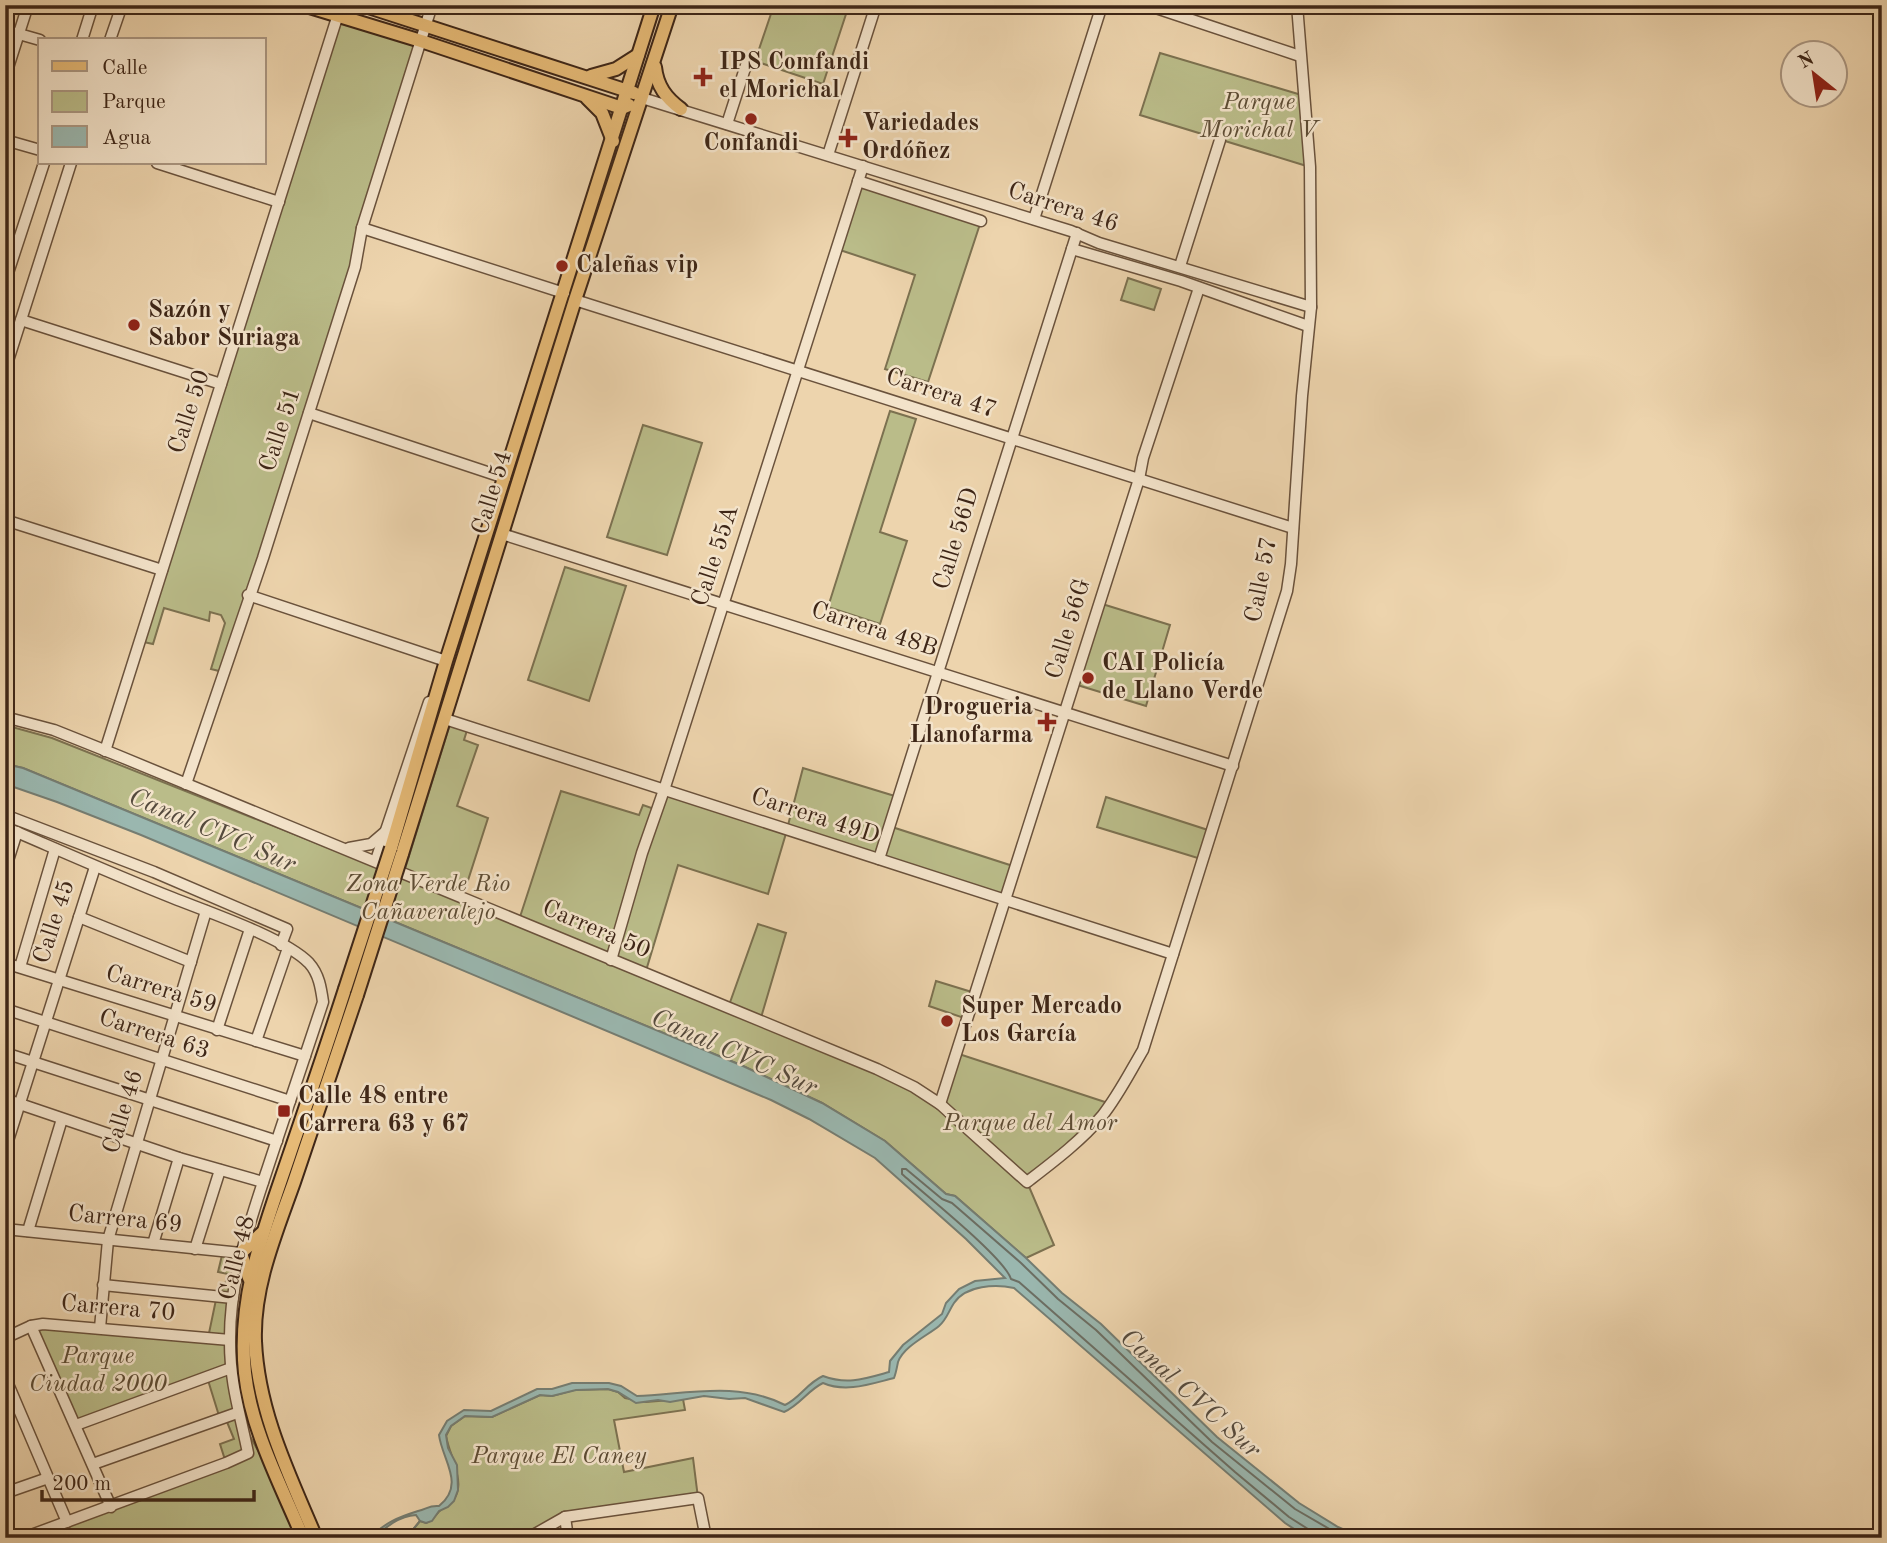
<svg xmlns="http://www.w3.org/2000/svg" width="1887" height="1543" viewBox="0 0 1887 1543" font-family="'Old Standard TT',serif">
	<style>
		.green { fill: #babc89; stroke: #7c7150; stroke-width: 2 }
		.water { fill: #9ab7af; stroke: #757d72; stroke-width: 2 }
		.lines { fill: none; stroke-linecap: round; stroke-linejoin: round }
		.shore { stroke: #6c6e63; stroke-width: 2 }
		.stream { stroke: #757d72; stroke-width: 2 }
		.minor-casing { stroke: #6a523c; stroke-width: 13 }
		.major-casing { stroke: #3e2617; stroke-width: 16 }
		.minor { stroke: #f3e3ca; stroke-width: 10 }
		.major { stroke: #e6ba76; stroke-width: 12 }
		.major-bridge-casing { stroke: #3e2617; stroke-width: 16; stroke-linecap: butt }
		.major-bridge { stroke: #e6ba76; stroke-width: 12 }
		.poi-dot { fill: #8f2418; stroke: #f3e3ca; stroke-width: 2.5 }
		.labels { text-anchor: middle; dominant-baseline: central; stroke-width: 5; stroke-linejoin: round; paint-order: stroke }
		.poi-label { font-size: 24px; font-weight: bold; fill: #3e2617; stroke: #f3e3ca; text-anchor: start }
		.park-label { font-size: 24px; font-style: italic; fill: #5d4c34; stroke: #f3e3ca }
		.street-label { font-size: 24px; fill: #3e2617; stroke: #f3e3ca }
		.water-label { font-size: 26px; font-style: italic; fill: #554a3d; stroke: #f3e3ca }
	</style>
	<rect width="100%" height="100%" fill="#edd4ad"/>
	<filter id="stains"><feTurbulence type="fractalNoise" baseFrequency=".00286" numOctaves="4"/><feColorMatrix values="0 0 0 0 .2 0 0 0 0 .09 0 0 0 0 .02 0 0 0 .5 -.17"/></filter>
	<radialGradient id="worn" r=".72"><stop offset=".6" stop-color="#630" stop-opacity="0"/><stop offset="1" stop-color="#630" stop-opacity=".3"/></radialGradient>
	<g class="green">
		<path d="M 774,5 L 849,5 L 823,84 L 755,61 Z"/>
		<path d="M 336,21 L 419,47 L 355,267 L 223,672 L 211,669 L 225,623 L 221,615 L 210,612 L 209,621 L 164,608 L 153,644 L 139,641 Z"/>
		<path d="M 1160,53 L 1305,96 L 1310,167 L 1140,115 Z"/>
		<path d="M 858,181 L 981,221 L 928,382 L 885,369 L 915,275 L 837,249 Z"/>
		<path d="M 1128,278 L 1161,289 L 1154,310 L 1121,300 Z"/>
		<path d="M 890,411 L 916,419 L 880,532 L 907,541 L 880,624 L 828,607 Z"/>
		<path d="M 643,425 L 702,443 L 667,555 L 607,537 Z"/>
		<path d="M 565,567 L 626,586 L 589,701 L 528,680 Z"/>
		<path d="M 1099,603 L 1170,625 L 1146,706 L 1074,684 Z"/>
		<path d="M 451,721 L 468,727 L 464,740 L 478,745 L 457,806 L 488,818 L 463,896 L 519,920 L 561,791 L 639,815 L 643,805 L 657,810 L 664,790 L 787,829 L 803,768 L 898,797 L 889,826 L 1016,867 L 1006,900 L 787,830 L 768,894 L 678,865 L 645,974 L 728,1008 L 758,924 L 786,933 L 760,1021 L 877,1069 L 940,1104 L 956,1053 L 1111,1104 L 1027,1182 L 1054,1245 L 1026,1258 L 955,1196 L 946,1194 L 885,1141 L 822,1103 L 743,1066 L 23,768 L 5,764 L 5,725 L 52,738 L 369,864 L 404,872 Z"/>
		<path d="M 1106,797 L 1211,831 L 1201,859 L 1097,827 Z"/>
		<path d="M 936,981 L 975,993 L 967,1019 L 929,1006 Z"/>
		<path d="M 223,1251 L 241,1253 L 233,1298 L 237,1413 L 261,1456 L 296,1538 L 23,1538 L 226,1463 L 220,1444 L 234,1439 L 225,1417 L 220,1419 L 207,1377 L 76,1425 L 31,1326 L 208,1338 L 218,1290 L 224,1288 L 228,1274 L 218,1272 Z"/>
		<path d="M 608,1389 L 618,1392 L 625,1398 L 646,1402 L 683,1399 L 685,1410 L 614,1420 L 624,1472 L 693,1458 L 698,1498 L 565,1517 L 528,1538 L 406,1538 L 420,1521 L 426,1523 C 434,1520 435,1514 442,1509 C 474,1492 450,1460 446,1436 L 451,1426 L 465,1416 L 492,1417 L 540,1395 L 552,1396 L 574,1390 Z"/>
	</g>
	<path class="water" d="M 5,764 L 23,768 L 743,1066 L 822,1103 L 885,1141 L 946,1194 L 955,1196 L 1026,1258 L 1062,1293 L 1101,1324 L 1217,1437 L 1299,1503 L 1338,1527 L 1363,1538 L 1308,1538 L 1285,1523 L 1014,1288 C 996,1284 966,1285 954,1303 C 948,1312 947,1319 939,1326 C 927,1336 904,1346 898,1362 C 897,1367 896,1373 894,1378 C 870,1384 846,1393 823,1383 C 808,1390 800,1405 784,1412 L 745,1398 L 729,1399 L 704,1396 L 670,1402 L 658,1400 L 636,1403 L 618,1392 L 608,1389 L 576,1390 L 552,1396 L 540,1395 L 492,1417 L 465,1416 L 451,1426 L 446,1435 L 448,1448 L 457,1465 L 458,1490 L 454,1501 L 448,1507 L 439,1511 L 432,1521 L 426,1523 L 420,1521 L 416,1515 C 399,1516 386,1527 374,1538 L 369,1538 C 387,1522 396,1518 418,1511 C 427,1509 429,1505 439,1506 C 466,1484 442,1460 439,1435 L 447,1421 L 464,1410 L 491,1411 L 537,1389 L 552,1389 L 572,1383 L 609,1383 L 621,1386 L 637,1396 C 687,1394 738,1381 785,1405 C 800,1398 807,1383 823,1376 C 847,1385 864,1379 889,1372 L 890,1361 L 903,1345 L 942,1314 L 946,1303 L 959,1289 L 975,1281 L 1005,1278 L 966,1239 L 875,1158 L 809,1119 L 771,1100 L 141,835 L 57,802 L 5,784 Z"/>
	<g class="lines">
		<path class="shore" d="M 1310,1538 L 1308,1529 L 1289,1517 L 1235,1472 L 1019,1282 L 1011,1279 C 1004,1257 924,1194 902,1174 L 902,1169 L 906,1169 L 942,1199 L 952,1203 L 1021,1263 L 1058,1299 L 1096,1330 L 1212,1442 L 1295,1509 L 1345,1538"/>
		<path class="stream" d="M 406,1538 L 420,1521"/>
		<defs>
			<g id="minor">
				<path d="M 1147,5 L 1300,56"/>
				<path d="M 5,30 L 40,40"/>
				<path d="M 82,40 L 93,5"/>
				<path d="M 110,40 L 122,5"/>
				<path d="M 5,77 L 28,5"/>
				<path d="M 642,98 L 1071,231 L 1099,243 L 1311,307"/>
				<path d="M 727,124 L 748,59"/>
				<path d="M 5,140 L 40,150"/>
				<path d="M 828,155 L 876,5"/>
				<path d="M 157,163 L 279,202"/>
				<path d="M 858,181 L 981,221"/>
				<path d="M 1034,219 L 1102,5"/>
				<path d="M 362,228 L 564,293"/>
				<path d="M 1072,249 L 1181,281 L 1308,326"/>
				<path d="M 1180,266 L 1220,140"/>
				<path d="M 5,282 L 44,163"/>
				<path d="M 575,300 L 1293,528"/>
				<path d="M 21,320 L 221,384"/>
				<path d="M 5,370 L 71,163"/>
				<path d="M 309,413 L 505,478"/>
				<path d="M 5,520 L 162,570"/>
				<path d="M 502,534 L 1233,766"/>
				<path d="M 248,595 L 446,661 L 444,666"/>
				<path d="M 5,717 L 54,730 L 119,756 L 877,1069 L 914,1087 L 940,1104 L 1027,1182 C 1053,1162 1081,1141 1102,1116 C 1118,1096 1130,1072 1143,1050 L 1287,591 L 1291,564 L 1302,396 L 1311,307 L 1310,167 L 1297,5"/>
				<path d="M 445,719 L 1173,954"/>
				<path d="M 105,751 L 341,5"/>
				<path d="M 186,784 L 263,558 L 355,267 L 362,228 L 432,5"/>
				<path d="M 5,815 L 154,872 L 287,929 L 281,945"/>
				<path d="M 5,827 C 61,851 117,876 173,898 C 208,912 285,938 309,963 C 319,974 321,988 323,1002 C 306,1053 289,1104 272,1155 C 252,1216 229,1277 230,1342 C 230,1384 240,1413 248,1453 L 226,1463 L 23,1538"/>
				<path d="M 349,848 L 371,844 L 385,832"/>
				<path d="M 879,859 L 1077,233"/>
				<path d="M 376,860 L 429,702"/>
				<path d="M 5,870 L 17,832"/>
				<path d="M 79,917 L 191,962"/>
				<path d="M 611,960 L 642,853 L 664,790 L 863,166"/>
				<path d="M 5,963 L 305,1056"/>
				<path d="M 20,967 L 55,849"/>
				<path d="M 5,1009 L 290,1101"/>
				<path d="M 217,1030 L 250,929"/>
				<path d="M 256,1041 L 288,948"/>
				<path d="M 5,1053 L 277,1141"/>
				<path d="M 5,1099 L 179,1158 L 263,1182"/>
				<path d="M 940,1104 L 1139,479 L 1143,458 L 1199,288"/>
				<path d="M 5,1150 L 95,867"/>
				<path d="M 5,1229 L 241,1253"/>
				<path d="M 28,1231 L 62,1119"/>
				<path d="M 153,1244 L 179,1158"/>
				<path d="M 195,1249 L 220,1170"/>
				<path d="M 103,1285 L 233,1298"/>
				<path d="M 31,1326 L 111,1507"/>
				<path d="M 100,1328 L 108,1240 L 206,911"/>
				<path d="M 5,1338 L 31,1326 L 43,1324 L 230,1340"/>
				<path d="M 5,1377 L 67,1522"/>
				<path d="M 76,1425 L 231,1368"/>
				<path d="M 93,1464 L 237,1413"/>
				<path d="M 5,1493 L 48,1478"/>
				<path d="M 565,1517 L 568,1538"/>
				<path d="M 528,1538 L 565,1517 L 698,1498 L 706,1538"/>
			</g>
			<g id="major">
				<path d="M 303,5 L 421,41 L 622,108 L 629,105"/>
				<path d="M 362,5 L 634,93"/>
				<path d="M 655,67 C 657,86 666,98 681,109"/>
				<path d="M 591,76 L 616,69 L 638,55"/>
				<path d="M 587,98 L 602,113 L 613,141"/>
				<path d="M 391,848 L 446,661 L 654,5"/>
				<path d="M 402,854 L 575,300 L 672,5"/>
				<path d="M 249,1278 L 241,1253 L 262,1233"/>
				<path d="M 303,1538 C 281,1485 251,1430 245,1373 C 237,1296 265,1227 289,1156 C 308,1100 327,1045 345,989"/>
				<path d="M 316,1538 C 289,1474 258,1412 255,1341 C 253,1286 276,1233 294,1182 C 315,1119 336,1057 357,995"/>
			</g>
		</defs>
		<use href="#minor" class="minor-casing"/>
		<use href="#major" class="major-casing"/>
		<use href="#minor" class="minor"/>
		<use href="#major" class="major"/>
		<defs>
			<g id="major-bridge">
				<path d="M 345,989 L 391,848"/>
				<path d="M 357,995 L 402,854"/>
			</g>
		</defs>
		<use href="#major-bridge" class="major-bridge-casing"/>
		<use href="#major-bridge" class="major-bridge"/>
	</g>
	<g class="poi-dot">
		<path d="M699.5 66.5h7v7h7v7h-7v7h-7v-7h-7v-7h7z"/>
		<circle cx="751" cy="119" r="7"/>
		<path d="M844.5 127.5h7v7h7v7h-7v7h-7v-7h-7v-7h7z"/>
		<circle cx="562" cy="266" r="7"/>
		<circle cx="134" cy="325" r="7"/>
		<circle cx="1088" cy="678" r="7"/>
		<path d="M1043.5 711.5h7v7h7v7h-7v7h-7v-7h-7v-7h7z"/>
		<circle cx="947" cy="1021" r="7"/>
		<rect x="277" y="1104" width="14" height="14" rx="3.5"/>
	</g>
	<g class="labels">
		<g class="poi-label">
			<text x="719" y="63">IPS Comfandi<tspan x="719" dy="28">el Morichal</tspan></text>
			<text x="862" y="124">Variedades<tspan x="862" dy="28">Ordóñez</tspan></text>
			<text x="751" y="144" text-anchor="middle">Confandi</text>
			<text x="576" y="266">Caleñas vip</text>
			<text x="148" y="311">Sazón y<tspan x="148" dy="28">Sabor Suriaga</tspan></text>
			<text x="1102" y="664">CAI Policía<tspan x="1102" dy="28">de Llano Verde</tspan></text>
			<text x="1033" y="708" text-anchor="end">Drogueria<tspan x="1033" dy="28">Llanofarma</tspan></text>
			<text x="961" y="1007">Super Mercado<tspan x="961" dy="28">Los García</tspan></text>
			<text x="298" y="1097">Calle 48 entre<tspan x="298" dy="28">Carrera 63 y 67</tspan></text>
		</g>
		<g class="park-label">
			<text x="1259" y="103">Parque<tspan x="1259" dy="28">Morichal V</tspan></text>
			<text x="428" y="885">Zona Verde Rio<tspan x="428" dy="28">Cañaveralejo</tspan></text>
			<text x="1030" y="1124">Parque del Amor</text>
			<text x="98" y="1357">Parque<tspan x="98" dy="28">Ciudad 2000</tspan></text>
			<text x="559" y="1457">Parque El Caney</text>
		</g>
		<g class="street-label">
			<text transform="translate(1063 208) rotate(18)">Carrera 46</text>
			<text transform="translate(941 394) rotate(18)">Carrera 47</text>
			<text transform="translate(190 412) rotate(-72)">Calle 50</text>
			<text transform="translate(281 430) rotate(-72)">Calle 51</text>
			<text transform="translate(493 493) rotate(-73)">Calle 54</text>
			<text transform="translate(957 539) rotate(-73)">Calle 56D</text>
			<text transform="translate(716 556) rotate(-72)">Calle 55A</text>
			<text transform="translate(1262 580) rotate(-79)">Calle 57</text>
			<text transform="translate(1069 629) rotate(-73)">Calle 56G</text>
			<text transform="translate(874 630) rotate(18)">Carrera 48B</text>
			<text transform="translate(815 817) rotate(18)">Carrera 49D</text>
			<text transform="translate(55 922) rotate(-72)">Calle 45</text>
			<text transform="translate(596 930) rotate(23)">Carrera 50</text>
			<text transform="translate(161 990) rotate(17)">Carrera 59</text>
			<text transform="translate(154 1035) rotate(18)">Carrera 63</text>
			<text transform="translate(124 1112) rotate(-73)">Calle 46</text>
			<text transform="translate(125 1220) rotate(6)">Carrera 69</text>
			<text transform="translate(238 1258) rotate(-76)">Calle 48</text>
			<text transform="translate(118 1309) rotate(5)">Carrera 70</text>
		</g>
		<g class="water-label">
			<text transform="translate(212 831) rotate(23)">Canal CVC Sur</text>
			<text transform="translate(734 1053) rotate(24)">Canal CVC Sur</text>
			<text transform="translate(1190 1394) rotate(42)">Canal CVC Sur</text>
		</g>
	</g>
	<rect width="1887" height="1543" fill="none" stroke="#edd4ad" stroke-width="28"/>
	<rect x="7" y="7" width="1873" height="1529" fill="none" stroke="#3e2617" stroke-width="3.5"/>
	<rect x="14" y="14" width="1859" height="1515" fill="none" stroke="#3e2617" stroke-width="2"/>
	<rect x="38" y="38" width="228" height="126" fill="#f3e3ca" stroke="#ab9782" stroke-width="2"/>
	<rect x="52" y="61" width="35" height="10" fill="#e6ba76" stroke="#ab9782" stroke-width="2"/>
	<text x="102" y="74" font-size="21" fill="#3e2617">Calle</text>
	<rect x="52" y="91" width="35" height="21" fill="#babc89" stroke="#ab9782" stroke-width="2"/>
	<text x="102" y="108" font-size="21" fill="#3e2617">Parque</text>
	<rect x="52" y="126" width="35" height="21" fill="#9ab7af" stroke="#ab9782" stroke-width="2"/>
	<text x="102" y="144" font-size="21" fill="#3e2617">Agua</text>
	<g transform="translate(1814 74) rotate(330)"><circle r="33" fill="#f3e3ca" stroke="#ab9782" stroke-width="2"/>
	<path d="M0-5L12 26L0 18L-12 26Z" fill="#8f2418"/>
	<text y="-10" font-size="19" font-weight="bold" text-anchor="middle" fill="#3e2617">N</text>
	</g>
	<path d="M42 1490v10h212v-10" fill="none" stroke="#3e2617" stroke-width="3.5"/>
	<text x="52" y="1490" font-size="21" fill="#3e2617" stroke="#f3e3ca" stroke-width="5" paint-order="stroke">200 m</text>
	<rect width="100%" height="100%" filter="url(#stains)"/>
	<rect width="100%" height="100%" fill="url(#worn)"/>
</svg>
